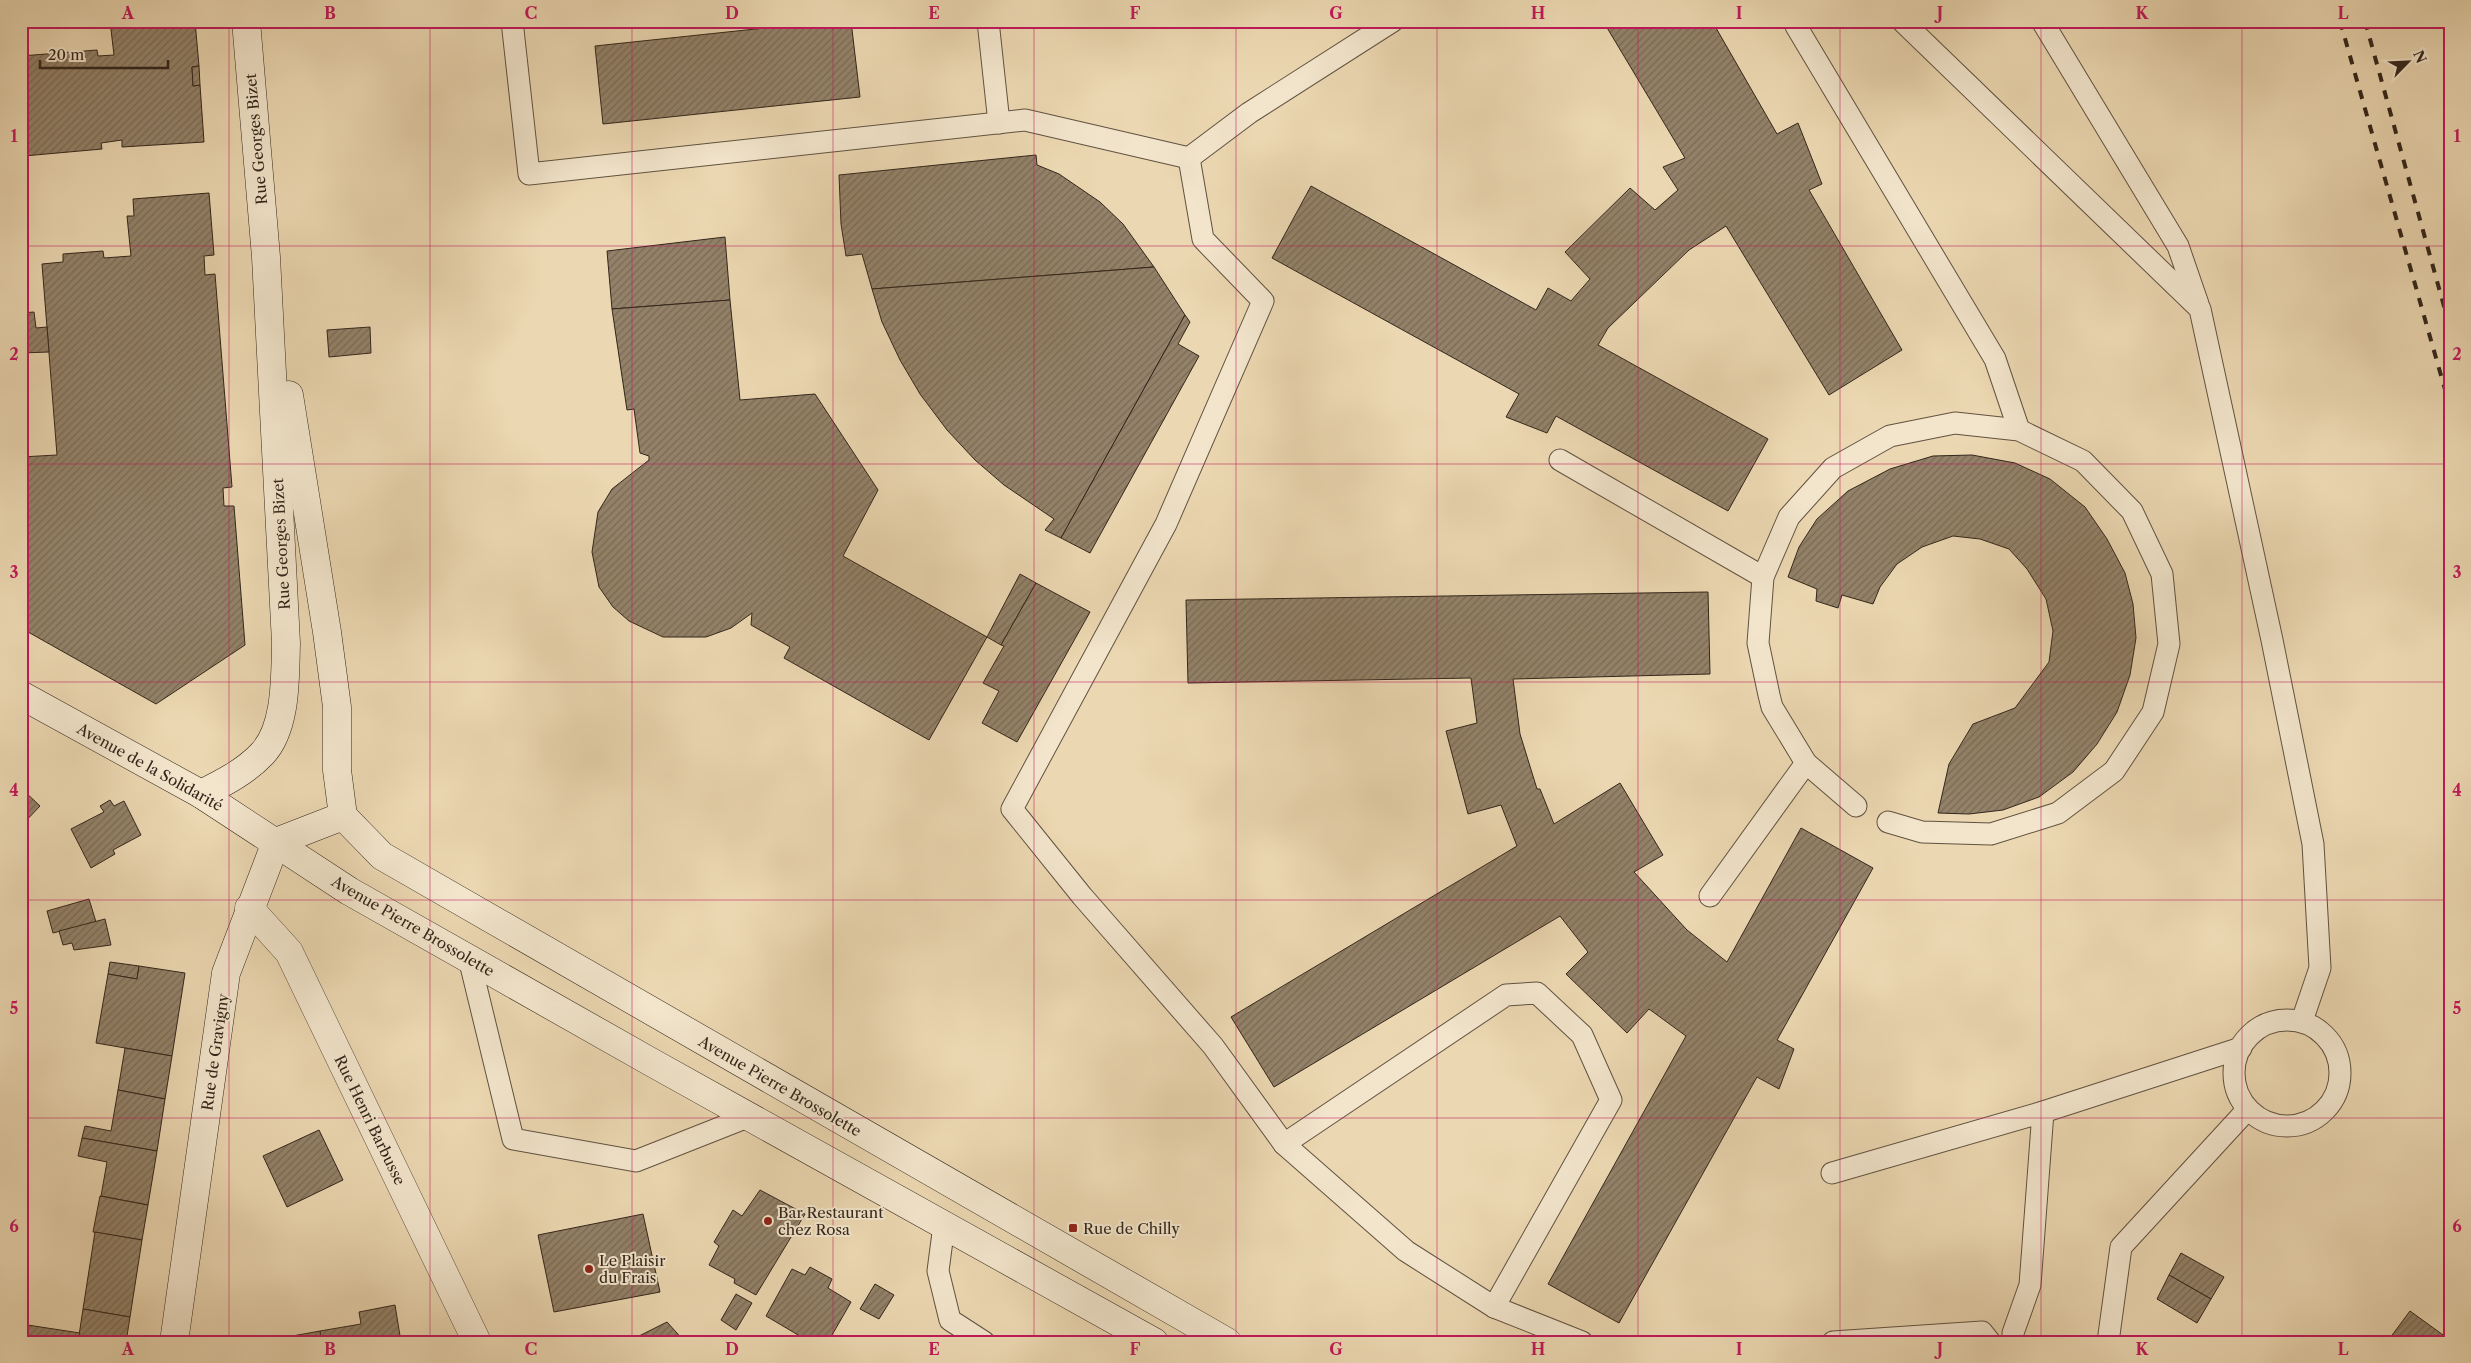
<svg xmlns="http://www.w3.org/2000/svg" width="2471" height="1363" viewBox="0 0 2471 1363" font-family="'Libre Caslon Text',serif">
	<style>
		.building { fill: url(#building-hatch); stroke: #33261b }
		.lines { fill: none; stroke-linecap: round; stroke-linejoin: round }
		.lane-casing { stroke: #615240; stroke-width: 23 }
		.street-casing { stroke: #615240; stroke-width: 29 }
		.secondary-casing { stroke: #33261b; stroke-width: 29 }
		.lane { stroke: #f2e5cc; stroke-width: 21 }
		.street { stroke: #f2e5cc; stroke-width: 28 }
		.secondary { stroke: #f2e5cc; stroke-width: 28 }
		.rail { stroke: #33261b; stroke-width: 4; stroke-dasharray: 9 9; stroke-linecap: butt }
		.grid { fill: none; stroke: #c2185b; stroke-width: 1; stroke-opacity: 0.55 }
		.poi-dot { fill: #8f2418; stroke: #f2e5cc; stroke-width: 2 }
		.labels { text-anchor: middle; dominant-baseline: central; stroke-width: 4; stroke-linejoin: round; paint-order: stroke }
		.street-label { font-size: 15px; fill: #33261b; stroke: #f2e5cc }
		.poi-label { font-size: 15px; fill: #33261b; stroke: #f2e5cc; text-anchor: start }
		.neatline { fill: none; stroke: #c2185b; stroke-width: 2 }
		.grid-label { font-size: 16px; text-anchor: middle; font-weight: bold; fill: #c2185b }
	</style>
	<defs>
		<pattern id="building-hatch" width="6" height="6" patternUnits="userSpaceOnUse" patternTransform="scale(1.25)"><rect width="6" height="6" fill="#938269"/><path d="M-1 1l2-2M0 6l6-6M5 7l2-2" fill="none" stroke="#796a56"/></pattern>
	</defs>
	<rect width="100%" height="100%" fill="#ebd7b1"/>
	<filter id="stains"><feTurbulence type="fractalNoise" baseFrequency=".004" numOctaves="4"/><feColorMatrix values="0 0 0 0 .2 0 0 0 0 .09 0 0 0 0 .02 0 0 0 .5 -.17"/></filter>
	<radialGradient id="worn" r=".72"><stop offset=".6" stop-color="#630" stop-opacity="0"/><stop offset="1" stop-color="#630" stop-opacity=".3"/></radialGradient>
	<g class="building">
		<path d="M 110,21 L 195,21 L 199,66 L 192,67 L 193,86 L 200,85 L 204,142 L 122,147 L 122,140 L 101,143 L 102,149 L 24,156 L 24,148 L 21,148 L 21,56 L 97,50 L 98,56 L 114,55 Z"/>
		<path d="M 831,21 L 851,21 L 860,97 L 603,124 L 595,46 Z"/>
		<path d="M 1603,21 L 1712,21 L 1777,134 L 1798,123 L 1822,184 L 1809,190 L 1902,350 L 1829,395 L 1726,226 L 1689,250 L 1608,328 L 1598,345 L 1768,439 L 1728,511 L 1556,416 L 1547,433 L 1506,417 L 1519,394 L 1272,258 L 1311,186 L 1536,310 L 1548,288 L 1571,301 L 1590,279 L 1565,252 L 1630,188 L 1655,210 L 1678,190 L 1663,167 L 1685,158 Z"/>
		<path d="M 199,66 L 200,85 L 193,86 L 192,67 Z"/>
		<path d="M 1036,155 L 1037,165 L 1059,174 L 1100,202 L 1123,224 L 1154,267 L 872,289 L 862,254 L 846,256 L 841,224 L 839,175 Z"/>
		<path d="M 209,193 L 214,255 L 204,256 L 205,275 L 215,274 L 232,487 L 223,488 L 224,506 L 234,506 L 245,645 L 156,704 L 21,628 L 21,457 L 57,455 L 42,264 L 63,262 L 63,254 L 103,251 L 104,258 L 131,256 L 127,216 L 134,216 L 133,199 Z"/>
		<path d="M 725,237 L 730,300 L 612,309 L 607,251 Z"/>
		<path d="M 1154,267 L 1185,315 L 1061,538 L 1045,530 L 1054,519 L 1004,485 L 975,460 L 947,430 L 920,394 L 900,360 L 882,322 L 872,289 Z"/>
		<path d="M 730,300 L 740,400 L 815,394 L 878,490 L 843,556 L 987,637 L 929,740 L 784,658 L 790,647 L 751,625 L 752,613 L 731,628 L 706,637 L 663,637 L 629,621 L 613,607 L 599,587 L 592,552 L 598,512 L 612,489 L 649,460 L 649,456 L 640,453 L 634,409 L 627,410 L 612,309 Z"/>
		<path d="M 34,312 L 36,328 L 47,327 L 49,352 L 21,353 L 21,313 Z"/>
		<path d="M 1185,315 L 1190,322 L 1178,344 L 1199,356 L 1090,553 L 1061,538 Z"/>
		<path d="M 370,327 L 371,353 L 329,357 L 327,330 Z"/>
		<path d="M 1972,455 L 2015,463 L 2050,479 L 2085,507 L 2107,539 L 2125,573 L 2133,604 L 2136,638 L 2130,675 L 2117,712 L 2097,744 L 2073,772 L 2039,797 L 2003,810 L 1969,814 L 1938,813 L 1949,764 L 1973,724 L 2015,708 L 2049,662 L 2053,631 L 2046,599 L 2027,569 L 2009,549 L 1980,539 L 1953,536 L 1922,547 L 1897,564 L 1880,587 L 1873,604 L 1842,595 L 1838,608 L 1816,601 L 1817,589 L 1788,577 L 1799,547 L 1817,519 L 1848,491 L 1890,469 L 1933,456 Z"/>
		<path d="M 1020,574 L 1036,583 L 1001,645 L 987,637 Z"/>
		<path d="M 1036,583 L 1090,612 L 1017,742 L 982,723 L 999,691 L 983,683 L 1004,646 L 1001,645 Z"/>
		<path d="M 1708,592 L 1710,674 L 1513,679 L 1520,734 L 1537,789 L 1540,789 L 1554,824 L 1620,783 L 1663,855 L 1634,872 L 1687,930 L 1727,962 L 1801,828 L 1873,868 L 1777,1040 L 1794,1049 L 1779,1089 L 1757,1077 L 1619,1323 L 1548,1284 L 1686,1036 L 1649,1009 L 1627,1033 L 1566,974 L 1588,952 L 1560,916 L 1274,1087 L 1231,1017 L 1517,846 L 1501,805 L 1468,814 L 1446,731 L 1477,723 L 1471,678 L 1188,683 L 1186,600 Z"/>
		<path d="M 21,788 L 40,806 L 21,826 Z"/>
		<path d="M 110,800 L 114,806 L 124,801 L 141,835 L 113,850 L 115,854 L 91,868 L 71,829 L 104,812 L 100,806 Z"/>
		<path d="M 89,899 L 96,922 L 53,933 L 47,911 Z"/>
		<path d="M 105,919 L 111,945 L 74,950 L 72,943 L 63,945 L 59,931 Z"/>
		<path d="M 110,962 L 139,966 L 137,979 L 108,974 Z"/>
		<path d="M 139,966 L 185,973 L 172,1056 L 96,1043 L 108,974 L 137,979 Z"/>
		<path d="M 125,1048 L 172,1056 L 165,1099 L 118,1090 Z"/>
		<path d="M 118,1090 L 165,1099 L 157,1151 L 82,1138 L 85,1126 L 111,1131 Z"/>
		<path d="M 319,1130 L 343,1180 L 287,1207 L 263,1156 Z"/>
		<path d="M 82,1138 L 157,1151 L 148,1205 L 101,1196 L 107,1162 L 78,1156 Z"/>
		<path d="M 760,1190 L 805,1214 L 756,1295 L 734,1283 L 735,1279 L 709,1265 L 719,1246 L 714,1242 L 733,1210 L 742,1216 Z"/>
		<path d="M 100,1196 L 148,1205 L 142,1240 L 93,1232 Z"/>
		<path d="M 643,1214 L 660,1292 L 554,1312 L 538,1235 Z"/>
		<path d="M 21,1220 L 26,1221 L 21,1251 Z"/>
		<path d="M 95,1232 L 142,1240 L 130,1317 L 83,1309 Z"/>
		<path d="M 2181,1253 L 2224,1277 L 2211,1299 L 2169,1275 Z"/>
		<path d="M 810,1267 L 832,1279 L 828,1288 L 851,1302 L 828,1342 L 810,1342 L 766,1316 L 792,1269 L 805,1275 Z"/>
		<path d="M 2169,1275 L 2211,1299 L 2197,1323 L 2157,1299 Z"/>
		<path d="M 875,1284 L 894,1295 L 879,1319 L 860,1309 Z"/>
		<path d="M 736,1294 L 752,1303 L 736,1330 L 721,1320 Z"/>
		<path d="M 395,1305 L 401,1342 L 321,1342 L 320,1331 L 361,1324 L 359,1312 Z"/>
		<path d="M 83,1309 L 130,1317 L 126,1342 L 78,1342 Z"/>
		<path d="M 2410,1311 L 2450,1340 L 2450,1342 L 2387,1342 Z"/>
		<path d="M 667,1322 L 685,1342 L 627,1342 Z"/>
		<path d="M 21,1324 L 80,1333 L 78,1342 L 21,1342 Z"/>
		<path d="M 320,1331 L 321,1342 L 259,1342 Z"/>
	</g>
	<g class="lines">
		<defs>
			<g id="lane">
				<path d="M 512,21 L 529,174 L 1025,120 L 1189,158"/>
				<path d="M 988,21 L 999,123"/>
				<path d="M 1393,21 L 1249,113 L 1189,158 L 1203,239 L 1263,301 L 1166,524 L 1012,809 L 1082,896 L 1213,1046 L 1284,1144 L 1406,1251 L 1494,1307 L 1582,1342"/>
				<path d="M 1796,21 L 1796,26 L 1995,359 L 2019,430"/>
				<path d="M 1902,21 L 2200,309 L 2272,640 L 2313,844 L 2320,968 L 2302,1021"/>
				<path d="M 2042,21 L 2178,246 L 2198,304"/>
				<path d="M 1560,460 L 1763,577"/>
				<path d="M 1856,806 L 1806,763 L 1772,707 L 1769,695 L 1758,643 L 1763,577 L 1789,517 L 1833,468 L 1890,436 L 1955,423 L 2019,430 L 2083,461 L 2132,511 L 2162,574 L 2169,644 L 2153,712 L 2114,771 L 2058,813 L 1991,834 L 1922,832 L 1888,822"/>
				<path d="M 1710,896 L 1806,763"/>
				<path d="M 469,958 L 513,1139 L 636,1161 L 750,1116"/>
				<circle cx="2287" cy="1073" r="53"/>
				<path d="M 2043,1112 L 2241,1048"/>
				<path d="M 1284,1144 L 1506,995 L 1537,993 L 1582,1035 L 1611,1100 L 1494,1307"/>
				<path d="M 1832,1173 L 2043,1112 L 2030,1285 L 2013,1333 L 2013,1342"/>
				<path d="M 944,1225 L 938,1271 L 950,1320 L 984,1342"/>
				<path d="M 1833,1342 L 1982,1332 L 1990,1342"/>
				<path d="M 2108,1342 L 2121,1247 L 2247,1110"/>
			</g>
			<path id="street" d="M 249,908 L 289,952 L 477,1342"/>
			<g id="secondary">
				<path d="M 289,395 L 327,632 L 337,707 L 337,770 L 343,816"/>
				<path d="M 21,695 L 201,794 L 349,891 L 651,1062 L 1154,1342"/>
				<path d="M 201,794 C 223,783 245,772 262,754 C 287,728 285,676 286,643 L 266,257 L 246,21"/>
				<path d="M 343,816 L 382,856 L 1227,1342"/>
				<path d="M 174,1342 L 226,973 L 276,842 L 343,816"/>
			</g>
		</defs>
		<use href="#lane" class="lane-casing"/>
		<use href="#street" class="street-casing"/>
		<use href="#secondary" class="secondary-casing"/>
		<use href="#lane" class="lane"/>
		<use href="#street" class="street"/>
		<use href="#secondary" class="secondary"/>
		<g class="rail">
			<path d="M 2340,21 L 2450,407"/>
			<path d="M 2365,21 L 2450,328"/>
		</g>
	</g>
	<path class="grid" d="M 229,21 L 229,1342M 430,21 L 430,1342M 632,21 L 632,1342M 833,21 L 833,1342M 1034,21 L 1034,1342M 1236,21 L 1236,1342M 1437,21 L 1437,1342M 1638,21 L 1638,1342M 1840,21 L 1840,1342M 2041,21 L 2041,1342M 2242,21 L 2242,1342M 21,246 L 2450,246M 21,464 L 2450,464M 21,682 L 2450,682M 21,900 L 2450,900M 21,1118 L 2450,1118"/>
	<g class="poi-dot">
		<circle cx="768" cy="1221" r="5"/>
		<rect x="1068" y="1223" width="10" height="10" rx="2.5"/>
		<circle cx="589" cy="1269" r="5"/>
	</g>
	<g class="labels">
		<g class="street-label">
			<text transform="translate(256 139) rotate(-95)">Rue Georges Bizet</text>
			<text transform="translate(281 544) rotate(-93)">Rue Georges Bizet</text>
			<text transform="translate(150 767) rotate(29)">Avenue de la Solidarité</text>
			<text transform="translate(413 926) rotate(30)">Avenue Pierre Brossolette</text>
			<text transform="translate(215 1052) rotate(-82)">Rue de Gravigny</text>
			<text transform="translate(780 1086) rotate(30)">Avenue Pierre Brossolette</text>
			<text transform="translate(370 1120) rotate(64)">Rue Henri Barbusse</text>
		</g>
		<g class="poi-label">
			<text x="778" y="1212">Bar Restaurant<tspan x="778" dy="17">chez Rosa</tspan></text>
			<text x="1083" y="1228">Rue de Chilly</text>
			<text x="599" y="1260">Le Plaisir<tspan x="599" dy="17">du Frais</tspan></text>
		</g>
	</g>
	<rect width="2471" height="1363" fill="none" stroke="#ebd7b1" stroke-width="55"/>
	<g transform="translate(2408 62) rotate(66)" stroke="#f2e5cc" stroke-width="4" paint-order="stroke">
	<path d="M0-4L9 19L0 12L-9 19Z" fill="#33261b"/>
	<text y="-8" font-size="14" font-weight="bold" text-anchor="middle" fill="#33261b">N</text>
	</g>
	<path d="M40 60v8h128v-8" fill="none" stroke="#33261b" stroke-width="2.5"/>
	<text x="48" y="60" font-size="15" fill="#33261b" stroke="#f2e5cc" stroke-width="4" paint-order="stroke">20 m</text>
	<rect x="28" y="28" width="2416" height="1308" class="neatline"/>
	<g class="grid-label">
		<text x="128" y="19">A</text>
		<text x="330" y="19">B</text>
		<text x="531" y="19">C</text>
		<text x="732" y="19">D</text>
		<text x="934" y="19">E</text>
		<text x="1135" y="19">F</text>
		<text x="1336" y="19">G</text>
		<text x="1538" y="19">H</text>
		<text x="1739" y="19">I</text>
		<text x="1940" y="19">J</text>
		<text x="2142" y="19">K</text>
		<text x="2343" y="19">L</text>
		<text x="14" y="142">1</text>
		<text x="2457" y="142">1</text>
		<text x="14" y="360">2</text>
		<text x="2457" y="360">2</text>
		<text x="14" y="578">3</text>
		<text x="2457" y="578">3</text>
		<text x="14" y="796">4</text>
		<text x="2457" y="796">4</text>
		<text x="14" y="1014">5</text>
		<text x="2457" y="1014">5</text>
		<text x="14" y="1232">6</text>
		<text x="2457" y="1232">6</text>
		<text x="128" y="1355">A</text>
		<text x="330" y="1355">B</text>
		<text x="531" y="1355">C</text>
		<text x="732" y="1355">D</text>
		<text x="934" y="1355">E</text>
		<text x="1135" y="1355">F</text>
		<text x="1336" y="1355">G</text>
		<text x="1538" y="1355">H</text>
		<text x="1739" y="1355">I</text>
		<text x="1940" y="1355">J</text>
		<text x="2142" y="1355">K</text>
		<text x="2343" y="1355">L</text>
	</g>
	<rect width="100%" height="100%" filter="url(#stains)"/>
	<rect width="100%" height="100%" fill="url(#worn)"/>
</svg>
